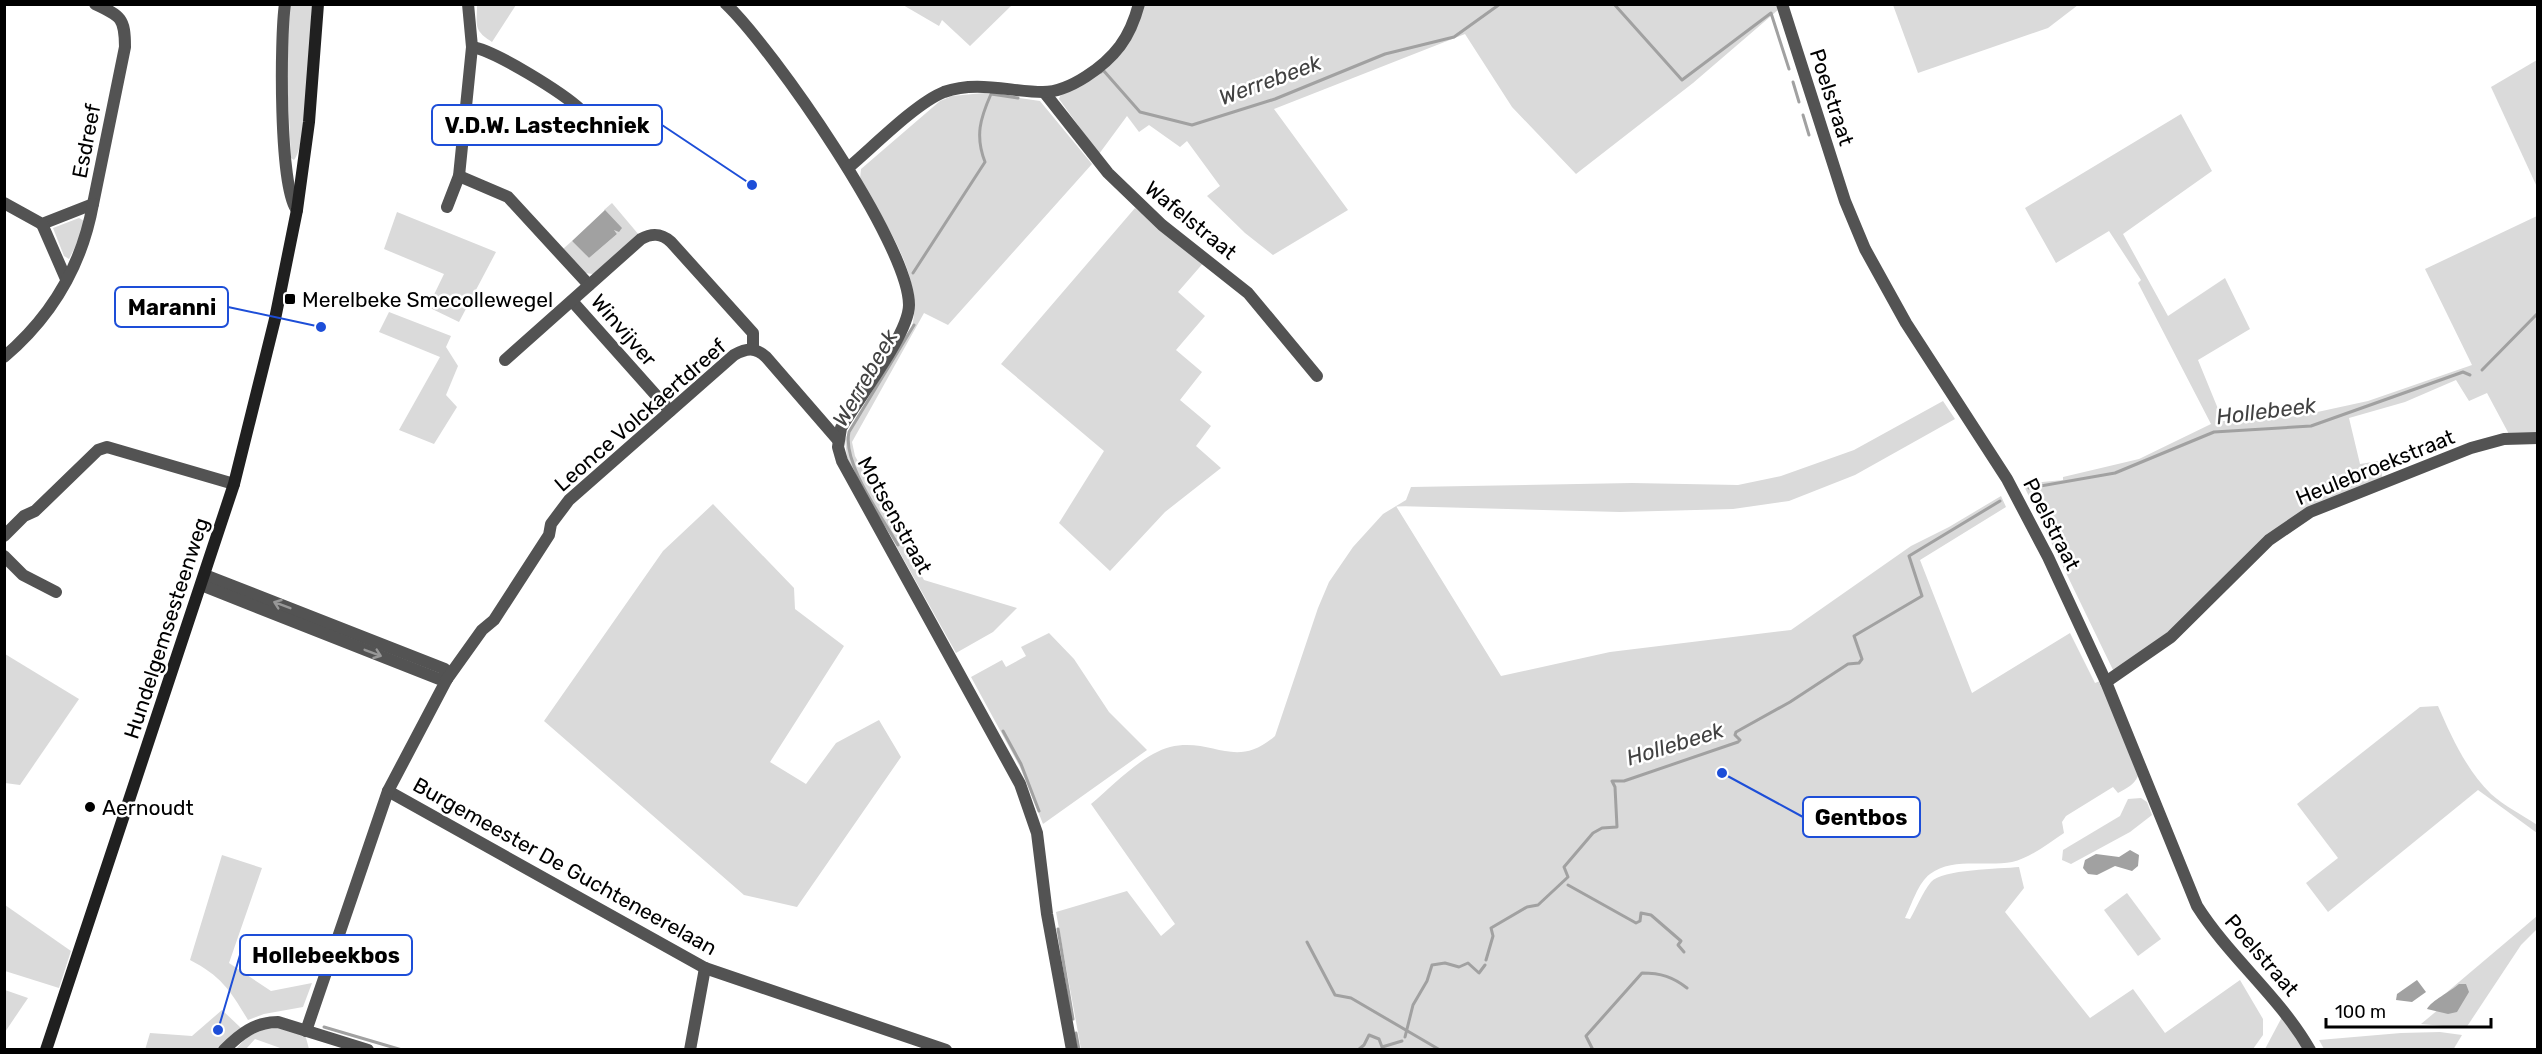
<svg xmlns="http://www.w3.org/2000/svg" width="2542" height="1054" viewBox="0 0 2542 1054" font-family="Rubik,sans-serif">
	<style>
		.green { fill: #dadada }
		.water { fill: #a1a1a1 }
		.lines { fill: none; stroke-linecap: round; stroke-linejoin: round }
		.stream { stroke: #a1a1a1; stroke-width: 3 }
		.minor { stroke: #535353; stroke-width: 12 }
		.tertiary { stroke: #535353; stroke-width: 12 }
		.secondary { stroke: #202020; stroke-width: 12 }
		.oneway { stroke: #989898 }
		.poi-dot { fill: #000; stroke: #fff; stroke-width: 2 }
		.labels { text-anchor: middle; dominant-baseline: central; stroke-width: 5; stroke-linejoin: round; paint-order: stroke }
		.street-label { font-size: 21px; fill: #000; stroke: #fff }
		.poi-label { font-size: 21px; fill: #000; stroke: #fff; text-anchor: start }
		.water-label { font-size: 22px; font-style: italic; fill: #424242; stroke: #fff }
		.leader { fill: none; stroke: #1d4ed8; stroke-width: 2 }
		.callout-dot { fill: #1d4ed8; stroke: #fff; stroke-width: 2 }
		.callout { fill: #fff; stroke: #1d4ed8; stroke-width: 2 }
		.callout-label { font-size: 22px; text-anchor: middle; font-weight: bold; fill: #000 }
	</style>
	<rect width="100%" height="100%" fill="#fff"/>
	<g class="green">
		<path d="M 1776,4 L 1778,10 L 1693,83 L 1576,174 L 1512,107 L 1465,34 L 1274,109 L 1348,210 L 1273,255 L 1245,233 L 1207,196 L 1220,186 L 1187,141 L 1180,147 L 1149,125 L 1139,132 L 1127,116 L 1099,154 L 1059,99 L 1061,94 L 1095,73 L 1143,5 Z"/>
		<path d="M 289,5 L 312,5 C 310,31 308,146 294,160 L 291,158 L 287,78 Z"/>
		<path d="M 477,5 L 516,5 L 492,42 C 473,30 477,26 477,5 Z"/>
		<path d="M 903,5 L 903,4 L 1012,5 L 970,46 L 942,20 L 939,26 Z"/>
		<path d="M 1893,5 L 1893,4 L 2078,5 L 2048,28 L 1918,73 Z"/>
		<path d="M 2537,60 L 2537,187 L 2491,87 Z"/>
		<path d="M 984,93 L 1040,101 L 1092,164 L 948,325 L 924,313 L 852,442 L 855,456 L 924,580 L 1017,608 L 993,632 L 956,653 L 847,458 L 845,439 L 912,327 C 924,275 884,223 860,179 L 861,169 L 940,101 L 952,96 Z"/>
		<path d="M 2181,114 L 2212,171 L 2123,234 L 2168,316 L 2225,278 L 2250,329 L 2198,360 L 2223,421 L 2299,416 L 2368,401 L 2472,365 L 2425,269 L 2537,216 L 2537,435 L 2510,436 L 2487,393 L 2469,401 L 2456,380 L 2405,402 L 2349,418 L 2360,464 L 2379,461 L 2383,480 L 2308,510 L 2191,615 L 2114,672 L 2023,484 L 2063,480 L 2063,477 L 2139,459 L 2211,424 L 2138,283 L 2141,280 L 2109,231 L 2056,263 L 2025,208 Z"/>
		<path d="M 612,203 L 639,235 L 593,274 L 585,273 L 563,249 L 572,241 L 589,258 L 617,234 L 614,230 L 621,230 L 604,210 Z"/>
		<path d="M 1135,208 L 1205,261 L 1178,292 L 1205,316 L 1176,350 L 1202,372 L 1180,400 L 1211,426 L 1196,446 L 1221,468 L 1165,512 L 1110,571 L 1059,523 L 1104,451 L 1001,364 Z"/>
		<path d="M 397,212 L 496,252 L 459,322 L 428,307 L 444,274 L 384,249 Z"/>
		<path d="M 79,218 L 84,221 L 82,233 L 69,259 L 64,256 L 53,228 Z"/>
		<path d="M 389,312 L 451,336 L 446,347 L 458,366 L 446,395 L 457,407 L 434,444 L 399,430 L 440,357 L 379,332 Z"/>
		<path d="M 1943,401 L 1955,419 L 1855,475 L 1789,501 L 1733,509 L 1620,512 L 1396,506 L 1501,676 L 1610,652 L 1791,630 L 1911,546 L 1949,527 L 2001,496 L 2006,507 L 1920,560 L 1972,693 L 2070,633 L 2095,683 L 2100,681 L 2138,776 C 2134,785 2127,788 2118,793 L 2113,787 L 2066,816 L 2062,822 L 2064,833 C 2049,843 2030,858 2012,862 C 1987,867 1952,857 1930,874 C 1918,883 1912,904 1905,918 L 1910,919 C 1917,907 1922,893 1931,882 C 1942,869 2000,869 2019,867 L 2024,888 L 2005,912 L 2090,1018 L 2133,989 L 2165,1033 L 2240,980 L 2263,1019 L 2263,1035 L 2253,1049 L 2265,1049 L 2282,1017 L 2305,1049 L 1081,1049 L 1056,912 L 1127,891 L 1161,936 L 1175,924 L 1091,804 C 1114,785 1141,755 1170,747 C 1213,737 1235,771 1275,736 L 1318,608 L 1329,582 L 1353,547 L 1383,514 L 1406,500 L 1411,487 L 1632,483 L 1738,485 L 1781,476 L 1854,450 Z"/>
		<path d="M 713,504 L 794,588 L 795,609 L 844,646 L 770,762 L 806,784 L 836,743 L 879,720 L 901,757 L 797,907 L 744,895 L 544,721 L 663,551 Z"/>
		<path d="M 1049,633 L 1074,659 L 1109,712 L 1147,750 L 1043,824 L 1020,767 L 971,677 L 1002,660 L 1006,667 L 1026,656 L 1021,647 Z"/>
		<path d="M 5,654 L 79,699 L 20,785 L 5,783 Z"/>
		<path d="M 2438,706 C 2451,736 2467,771 2491,794 C 2504,806 2523,815 2537,825 L 2537,833 L 2478,790 L 2328,912 L 2306,883 L 2338,858 L 2297,804 L 2420,707 Z"/>
		<path d="M 2141,798 L 2147,802 L 2152,815 L 2130,832 L 2071,864 L 2062,860 L 2063,850 L 2120,816 L 2128,799 Z"/>
		<path d="M 222,855 L 262,868 L 229,963 L 271,991 L 312,983 L 303,1007 L 264,1014 L 248,1020 C 230,990 221,976 190,960 Z"/>
		<path d="M 2127,893 L 2161,939 L 2138,956 L 2104,910 Z"/>
		<path d="M 5,905 L 71,951 L 59,988 L 5,971 Z"/>
		<path d="M 2537,916 L 2537,929 L 2521,945 L 2466,1028 L 2421,1024 L 2445,1004 L 2440,998 Z"/>
		<path d="M 5,990 L 28,998 L 5,1032 L 4,990 Z"/>
		<path d="M 222,1010 L 241,1028 L 218,1049 L 145,1050 L 150,1033 L 192,1036 Z"/>
		<path d="M 273,1025 L 305,1034 L 309,1049 L 283,1049 L 255,1039 L 246,1049 L 235,1050 L 247,1037 Z"/>
		<path d="M 2440,1032 L 2462,1035 L 2453,1050 L 2324,1049 L 2319,1040 L 2401,1033 Z"/>
	</g>
	<g class="water">
		<path d="M 605,210 L 622,228 L 619,232 L 614,230 L 617,234 L 589,258 L 572,241 Z"/>
		<path d="M 2130,850 L 2139,855 L 2138,866 L 2132,871 L 2115,866 L 2097,875 L 2088,874 L 2083,868 L 2085,860 L 2096,854 L 2119,857 Z"/>
		<path d="M 2417,980 L 2426,992 L 2412,1002 L 2396,1000 L 2397,994 Z"/>
		<path d="M 2459,984 L 2466,984 L 2469,992 L 2457,1012 L 2448,1014 L 2427,1009 C 2431,1001 2451,991 2459,984 Z"/>
	</g>
	<g class="lines">
		<g class="stream">
			<path d="M 1614,4 L 1682,80 L 1771,13 L 1789,69"/>
			<path d="M 1101,72 L 1103,70 L 1140,112 L 1192,125 L 1275,99 L 1385,54 L 1454,37 L 1500,4"/>
			<path d="M 1793,82 L 1799,102"/>
			<path d="M 1803,115 L 1809,135"/>
			<path d="M 913,273 L 985,162 C 975,136 980,119 991,94 L 1018,98"/>
			<path d="M 2482,370 L 2538,313"/>
			<path d="M 2029,488 L 2115,473 L 2214,432 L 2311,426 L 2463,372 L 2470,375"/>
			<path d="M 898,545 C 882,517 842,463 849,432 L 914,325"/>
			<path d="M 1003,731 L 1021,764 L 1039,811"/>
			<path d="M 1568,885 L 1636,923 L 1640,921 L 1641,913 L 1651,915 L 1681,941 L 1678,945 L 1684,952"/>
			<path d="M 1058,929 L 1073,1019"/>
			<path d="M 1307,942 L 1335,995 L 1351,998 L 1440,1050"/>
			<path d="M 1486,960 L 1493,936 L 1491,928 L 1527,907 L 1538,905 L 1568,877 L 1564,867 L 1593,833 L 1602,828 L 1617,827 L 1615,787 L 1612,781 L 1624,781 L 1738,742 L 1740,740 L 1735,735 L 1736,732 L 1790,702 L 1848,664 L 1859,663 L 1862,659 L 1854,636 L 1922,596 L 1909,556 L 2000,501"/>
			<path d="M 324,1027 L 402,1050"/>
			<path d="M 1076,1033 L 1079,1050"/>
			<path d="M 1405,1037 L 1413,1005 L 1427,981 L 1432,965 L 1445,963 L 1459,967 L 1468,963 L 1479,973 L 1485,965"/>
			<path d="M 1358,1050 L 1364,1045 L 1369,1035 L 1379,1039 L 1382,1047 L 1402,1041"/>
			<path d="M 1593,1050 L 1586,1036 L 1642,973 C 1661,973 1673,977 1687,988"/>
		</g>
		<g class="minor">
			<path d="M 285,4 C 280,37 279,189 297,210"/>
			<path d="M 726,4 C 773,49 909,244 909,305 C 909,334 857,400 841,428 L 838,447 L 842,461 L 1020,784 L 1037,833 L 1047,914 L 1072,1050"/>
			<path d="M 472,47 C 496,51 563,93 581,110 C 589,119 596,131 603,140"/>
			<path d="M 1044,92 L 1108,173 L 1162,225 L 1248,293 L 1317,376"/>
			<path d="M 848,168 C 872,148 916,103 944,92 C 977,80 1011,92 1043,92 C 1070,92 1105,66 1120,46 C 1129,34 1135,19 1139,4"/>
			<path d="M 459,176 L 508,197 L 589,285"/>
			<path d="M 4,203 L 42,224 L 93,204 L 125,47 C 125,18 121,16 95,4"/>
			<path d="M 447,207 L 459,176 L 472,47 L 468,4"/>
			<path d="M 42,224 L 66,279"/>
			<path d="M 572,301 L 670,411"/>
			<path d="M 4,357 C 51,317 82,265 93,204"/>
			<path d="M 505,360 L 641,239 C 652,233 661,233 671,242 L 753,333 L 753,349"/>
			<path d="M 4,536 L 24,516 L 35,511 L 98,450 L 107,447 L 234,484"/>
			<path d="M 4,556 L 23,575 L 56,592"/>
			<path d="M 205,575 L 445,669 L 447,679"/>
			<path d="M 201,585 L 439,679 L 447,679"/>
			<path d="M 2106,682 L 2171,637 L 2269,540 L 2310,512 L 2471,448 L 2504,439 L 2538,438"/>
			<path d="M 388,791 L 705,968 L 946,1050"/>
			<path d="M 306,1031 L 388,791 L 447,679 L 482,630 L 494,620 L 549,535 L 551,524 L 569,500 L 734,355 C 747,348 755,347 766,357 L 838,440"/>
			<path d="M 224,1050 C 240,1034 255,1022 278,1022 L 368,1050"/>
			<path d="M 690,1050 L 705,968"/>
		</g>
		<path class="tertiary" d="M 1782,4 L 1845,201 L 1865,249 L 1906,323 L 2007,479 L 2048,557 L 2106,682 L 2197,906 C 2230,958 2279,996 2310,1050"/>
		<path class="secondary" d="M 46,1050 L 234,484 L 275,319 L 297,210 L 309,122 L 318,4"/>
	</g>
	<defs><path id="oneway-shaft" d="M-6 0H5M1.5-3L5.5 0L1.5 3" fill="none" stroke-width="1.6" stroke-linecap="round" stroke-linejoin="round" transform="scale(1.5)"/></defs>
	<g class="oneway">
		<use href="#oneway-shaft" transform="translate(282 605) rotate(-159)"/>
		<use href="#oneway-shaft" transform="translate(373 653) rotate(21)"/>
	</g>
	<g class="poi-dot">
		<rect x="284" y="293" width="12" height="12" rx="3"/>
		<circle cx="90" cy="807" r="6"/>
	</g>
	<g class="labels">
		<g class="street-label">
			<text transform="translate(1832 97) rotate(72)">Poelstraat</text>
			<text transform="translate(86 141) rotate(-79)">Esdreef</text>
			<text transform="translate(1191 220) rotate(39)">Wafelstraat</text>
			<text transform="translate(624 330) rotate(49)">Winvijver</text>
			<text transform="translate(640 415) rotate(-41)">Leonce Volckaertdreef</text>
			<text transform="translate(2375 467) rotate(-22)">Heulebroekstraat</text>
			<text transform="translate(895 515) rotate(61)">Motsenstraat</text>
			<text transform="translate(2052 524) rotate(63)">Poelstraat</text>
			<text transform="translate(166 628) rotate(-72)">Hundelgemsesteenweg</text>
			<text transform="translate(565 866) rotate(29)">Burgemeester De Guchteneerelaan</text>
			<text transform="translate(2262 955) rotate(49)">Poelstraat</text>
		</g>
		<g class="poi-label">
			<text x="302" y="299">Merelbeke Smecollewegel</text>
			<text x="102" y="807">Aernoudt</text>
		</g>
		<g class="water-label">
			<text transform="translate(1270 80) rotate(-20)">Werrebeek</text>
			<text transform="translate(865 378) rotate(-60)">Werrebeek</text>
			<text transform="translate(2266 411) rotate(-7)">Hollebeek</text>
			<text transform="translate(1675 744) rotate(-17)">Hollebeek</text>
		</g>
	</g>
	<path class="leader" d="M752 185L662 125M321 327L228 307M1722 773L1803 817M218 1030L240 955"/>
	<g class="callout-dot">
		<circle cx="752" cy="185" r="6"/>
		<circle cx="321" cy="327" r="6"/>
		<circle cx="1722" cy="773" r="6"/>
		<circle cx="218" cy="1030" r="6"/>
	</g>
	<g class="callout">
		<rect x="432" y="105" width="230" height="40" rx="6"/>
		<rect x="115" y="287" width="113" height="40" rx="6"/>
		<rect x="1803" y="797" width="117" height="40" rx="6"/>
		<rect x="240" y="935" width="172" height="40" rx="6"/>
	</g>
	<g class="callout-label">
		<text x="547" y="133">V.D.W. Lastechniek</text>
		<text x="172" y="315">Maranni</text>
		<text x="1861" y="825">Gentbos</text>
		<text x="326" y="963">Hollebeekbos</text>
	</g>
	<rect width="2542" height="1054" fill="none" stroke="#000000" stroke-width="12"/>
	<path d="M2326 1018v9h165v-9" fill="none" stroke="#000000" stroke-width="3"/>
	<text x="2335" y="1018" font-size="18" fill="#000000" stroke="#ffffff" stroke-width="4.5" paint-order="stroke">100 m</text>
</svg>
